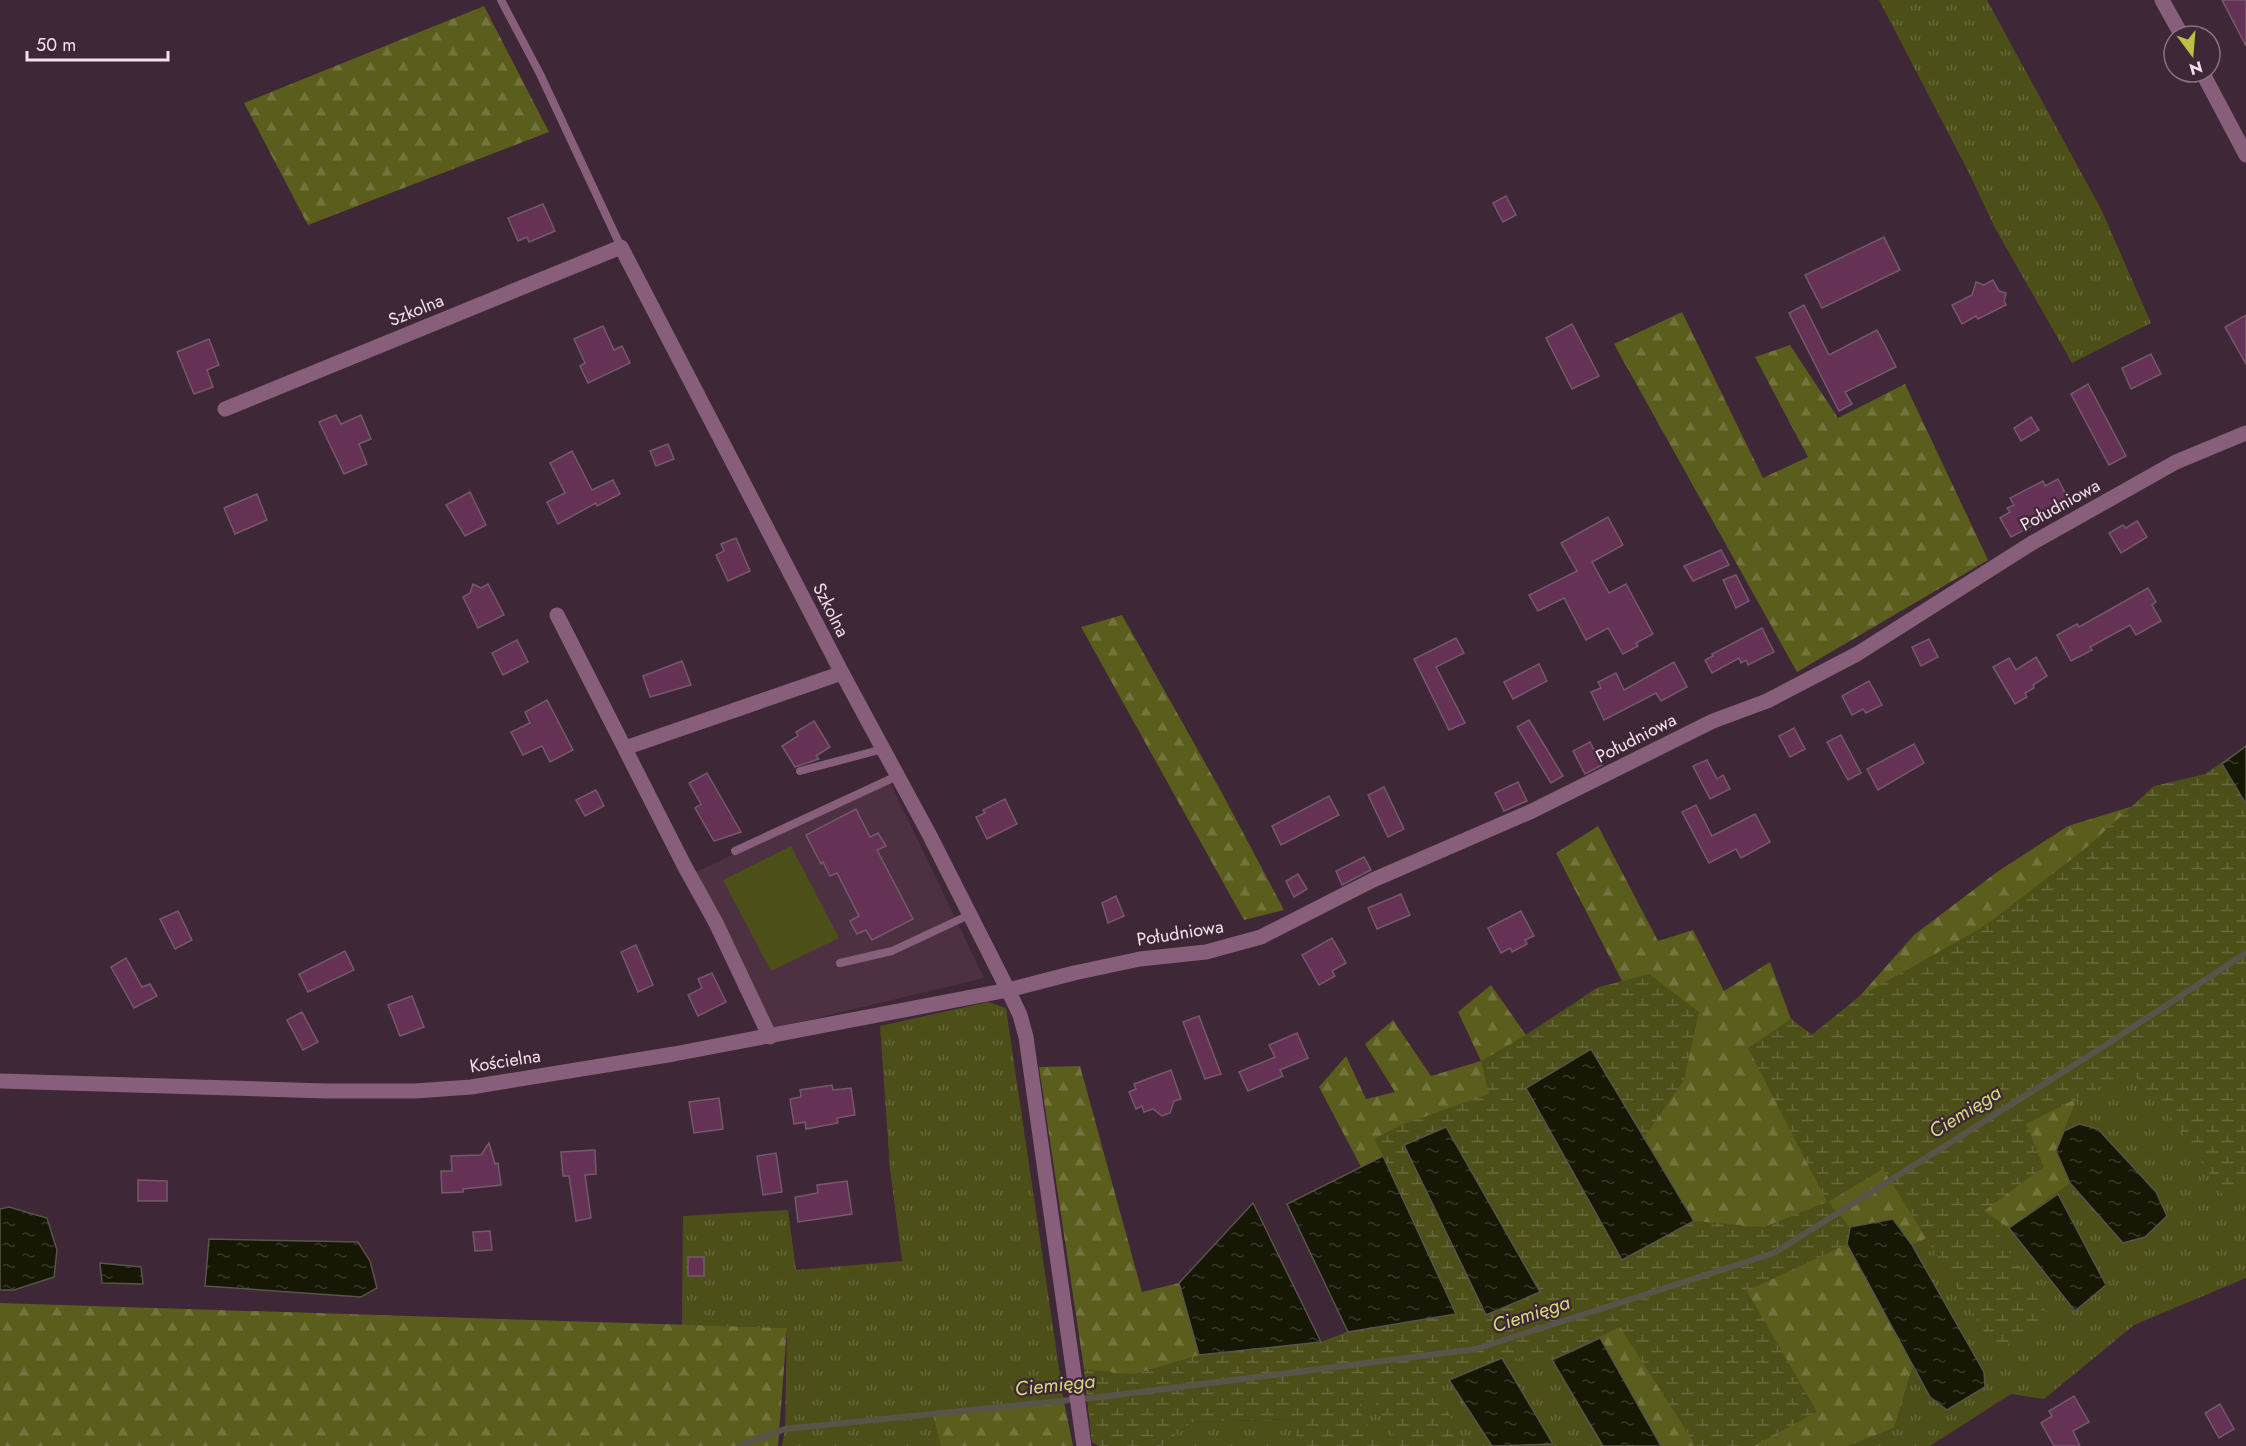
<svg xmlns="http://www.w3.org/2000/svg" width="2246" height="1446" viewBox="0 0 2246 1446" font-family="Jost,sans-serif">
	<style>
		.built { fill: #4d3143 }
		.grass { fill: url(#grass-tufts) }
		.forest { fill: url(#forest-firs) }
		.wetland { fill: url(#wetland-marsh) }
		.garden { fill: #4d4f19 }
		.water { fill: url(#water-ripples); stroke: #58544a; stroke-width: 1.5 }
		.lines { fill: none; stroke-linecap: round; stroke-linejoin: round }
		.stream { stroke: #58544a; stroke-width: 6 }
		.building { fill: #653255; stroke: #74596b; stroke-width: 1.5 }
		.service { stroke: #885f7a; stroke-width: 8 }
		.minor { stroke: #885f7a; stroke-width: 15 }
		.tertiary { stroke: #885f7a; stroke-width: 15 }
		.labels { text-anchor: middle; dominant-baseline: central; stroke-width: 4.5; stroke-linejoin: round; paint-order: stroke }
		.street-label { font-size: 18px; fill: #f2e2ec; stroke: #3e2736 }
		.water-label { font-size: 20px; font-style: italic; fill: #d4d97c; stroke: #3e2736 }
	</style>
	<defs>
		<pattern id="grass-tufts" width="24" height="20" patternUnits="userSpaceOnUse" patternTransform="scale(1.5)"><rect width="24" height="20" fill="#4d4f19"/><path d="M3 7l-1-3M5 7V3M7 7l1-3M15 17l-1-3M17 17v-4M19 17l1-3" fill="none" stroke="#67683b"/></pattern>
		<pattern id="forest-firs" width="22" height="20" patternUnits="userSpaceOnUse" patternTransform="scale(1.5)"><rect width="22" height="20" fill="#5b5d1c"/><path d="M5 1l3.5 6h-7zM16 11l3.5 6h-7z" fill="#73743d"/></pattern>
		<pattern id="wetland-marsh" width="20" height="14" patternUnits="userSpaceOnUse" patternTransform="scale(1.5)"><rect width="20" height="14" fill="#4d4f19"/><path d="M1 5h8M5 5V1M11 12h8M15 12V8" fill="none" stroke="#67683b"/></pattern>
		<pattern id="water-ripples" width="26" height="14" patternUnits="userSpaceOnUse" patternTransform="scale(1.5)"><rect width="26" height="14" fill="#161704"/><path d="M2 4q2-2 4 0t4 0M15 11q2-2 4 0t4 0" fill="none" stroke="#383829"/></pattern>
	</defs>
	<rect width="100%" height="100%" fill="#3e2736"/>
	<path class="built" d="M 889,780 L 984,978 L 767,1030 L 690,875 Z"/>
	<g class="grass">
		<path d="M 1879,0 L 1987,0 L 2102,211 L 2151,323 L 2072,363 L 1995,228 L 1968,171 Z"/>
		<path d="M 988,1002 L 1006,1008 L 1064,1402 L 934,1414 L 941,1446 L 782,1446 L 785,1429 L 787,1328 L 682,1325 L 683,1216 L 788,1210 L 796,1270 L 902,1261 L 890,1169 L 880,1026 Z"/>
		<path d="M 2131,1071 L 2177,1124 L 2226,1199 L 2246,1185 L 2246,1278 L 2134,1325 L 2044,1399 L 2011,1394 L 1930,1446 L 1848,1446 L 1894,1428 L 1913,1366 L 1930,1397 L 1985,1387 L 1984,1371 L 1912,1245 L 1984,1211 L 2056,1151 L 2077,1098 Z"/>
		<path d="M 1502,1358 L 1552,1360 L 1661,1446 L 1162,1446 L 1192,1422 L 1298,1419 L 1357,1406 L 1373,1396 Z"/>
	</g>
	<g class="forest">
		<path d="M 484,6 L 549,132 L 308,225 L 244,103 Z"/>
		<path d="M 1682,312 L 1763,478 L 1808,457 L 1755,357 L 1790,345 L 1838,418 L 1905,384 L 1988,560 L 1797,672 L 1614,344 Z"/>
		<path d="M 1122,615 L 1222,793 L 1284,910 L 1244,920 L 1081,627 Z"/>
		<path d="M 2130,807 L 2170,848 L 2246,1185 L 2226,1199 L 2177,1124 L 2131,1071 L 2077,1098 L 2056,1151 L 2070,1183 L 2009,1228 L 1984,1211 L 1912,1245 L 1893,1219 L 1847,1244 L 1913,1366 L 1894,1428 L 1848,1446 L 1661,1446 L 1599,1338 L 1552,1360 L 1502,1358 L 1449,1380 L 1373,1396 L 1357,1406 L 1379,1446 L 1296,1446 L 1298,1419 L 1295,1372 L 1100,1446 L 1092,1442 L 1084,1369 L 1039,1067 L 1080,1066 L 1142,1292 L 1179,1283 L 1199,1355 L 1321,1342 L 1348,1332 L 1287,1204 L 1361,1167 L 1319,1087 L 1346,1056 L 1366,1099 L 1395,1092 L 1365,1044 L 1393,1020 L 1431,1076 L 1481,1061 L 1458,1012 L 1491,985 L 1526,1035 L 1597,988 L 1622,981 L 1556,853 L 1598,826 L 1658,941 L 1693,930 L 1724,991 L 1770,962 L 1791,1019 L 1812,1035 L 1859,997 L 1914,935 L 1997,872 L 2068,826 Z"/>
		<path d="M 0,1303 L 787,1328 L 778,1446 L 0,1446 Z"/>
		<path d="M 1064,1402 L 1073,1446 L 941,1446 L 933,1414 Z"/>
	</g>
	<path class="wetland" d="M 2246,746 L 2246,1185 L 2226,1199 L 2177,1124 L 2131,1071 L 2026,1124 L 2044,1167 L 1984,1211 L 2049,1317 L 1997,1352 L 1883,1169 L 1828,1202 L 1850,1227 L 1847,1244 L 1747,1291 L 1817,1412 L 1754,1446 L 1696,1446 L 1620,1327 L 1552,1360 L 1502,1358 L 1449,1380 L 1432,1384 L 1467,1446 L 1400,1446 L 1372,1397 L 1357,1406 L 1379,1446 L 1296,1446 L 1297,1419 L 1192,1422 L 1162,1446 L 1100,1446 L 1092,1442 L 1084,1369 L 1134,1374 L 1199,1355 L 1321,1342 L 1348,1332 L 1455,1314 L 1383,1156 L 1374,1139 L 1401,1125 L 1489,1094 L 1481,1061 L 1526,1035 L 1597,988 L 1649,974 L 1699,1012 L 1684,1080 L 1644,1138 L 1591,1049 L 1623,1260 L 1694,1221 L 1764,1227 L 1827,1202 L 1748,1048 L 1791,1019 L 1812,1035 L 1859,997 L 1986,925 L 2087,847 L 2154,786 L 2205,774 Z"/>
	<path class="garden" d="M 791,846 L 839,938 L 771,971 L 723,880 Z"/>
	<g class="water">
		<path d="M 2246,746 L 2246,804 L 2222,764 Z"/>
		<path d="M 1591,1049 L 1694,1221 L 1622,1260 L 1526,1088 Z"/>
		<path d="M 2079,1124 L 2098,1129 L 2156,1192 L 2167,1216 L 2145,1237 L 2123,1243 L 2070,1183 L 2056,1151 L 2064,1131 Z"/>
		<path d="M 1446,1127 L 1540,1292 L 1486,1315 L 1404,1145 Z"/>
		<path d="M 1383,1156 L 1456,1314 L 1348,1332 L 1287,1204 Z"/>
		<path d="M 2058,1194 L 2106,1285 L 2075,1311 L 2009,1228 Z"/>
		<path d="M 1253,1203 L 1321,1342 L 1199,1355 L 1179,1283 Z"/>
		<path d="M 9,1207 L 47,1218 L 57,1250 L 54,1277 L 14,1290 L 0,1290 L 0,1209 Z"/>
		<path d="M 1893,1219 L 1912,1245 L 1984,1372 L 1985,1387 L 1947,1410 L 1930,1397 L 1847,1244 L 1850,1227 Z"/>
		<path d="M 209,1239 L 358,1242 L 370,1261 L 377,1288 L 361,1297 L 205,1286 Z"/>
		<path d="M 100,1263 L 141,1267 L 143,1284 L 102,1283 Z"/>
		<path d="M 1600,1338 L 1661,1446 L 1603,1446 L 1552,1360 Z"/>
		<path d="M 1502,1358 L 1553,1444 L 1492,1446 L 1449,1380 Z"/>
	</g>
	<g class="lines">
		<path class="stream" d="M 739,1446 L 785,1429 L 1109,1396 L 1476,1349 L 1774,1253 L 2098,1050 L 2246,953"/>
	</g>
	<g class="building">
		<path d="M 2222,0 L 2246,0 L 2246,46 Z"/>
		<path d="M 1506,196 L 1516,215 L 1503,222 L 1493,203 Z"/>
		<path d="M 543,204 L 555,231 L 529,242 L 527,237 L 518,241 L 508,218 Z"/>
		<path d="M 1884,237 L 1900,270 L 1822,308 L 1805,275 Z"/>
		<path d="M 1993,280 L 1999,291 L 2006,293 L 2004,301 L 2006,305 L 1978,319 L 1976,316 L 1962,324 L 1952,305 L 1972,295 L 1976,282 L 1984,285 Z"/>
		<path d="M 1804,305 L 1829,355 L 1877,330 L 1896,367 L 1845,392 L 1852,404 L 1839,411 L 1789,313 Z"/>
		<path d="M 2246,315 L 2246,364 L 2225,327 Z"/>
		<path d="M 1572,324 L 1599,376 L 1572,389 L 1546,338 Z"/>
		<path d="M 603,326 L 614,350 L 622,346 L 630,363 L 588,383 L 580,366 L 585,363 L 574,339 Z"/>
		<path d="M 209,339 L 219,365 L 207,370 L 213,387 L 194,394 L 177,352 Z"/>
		<path d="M 2151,354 L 2161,374 L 2131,389 L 2122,368 Z"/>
		<path d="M 2088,384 L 2126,456 L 2109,465 L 2071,394 Z"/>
		<path d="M 336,415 L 341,424 L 361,415 L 371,439 L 359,444 L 367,464 L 344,474 L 319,422 Z"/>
		<path d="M 2031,417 L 2039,430 L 2021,441 L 2014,428 Z"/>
		<path d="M 668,444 L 674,459 L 656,466 L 650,451 Z"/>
		<path d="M 572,451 L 592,490 L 613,480 L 620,494 L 597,506 L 596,503 L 558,524 L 547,502 L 565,493 L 550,463 Z"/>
		<path d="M 2058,479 L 2071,505 L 2011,537 L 2000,518 L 2010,512 L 2007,508 L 2014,505 L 2010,498 L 2043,481 L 2045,486 Z"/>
		<path d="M 470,492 L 486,525 L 465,536 L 446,505 Z"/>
		<path d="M 257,494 L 267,520 L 235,534 L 224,508 Z"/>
		<path d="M 1608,517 L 1623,545 L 1592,562 L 1609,593 L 1626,584 L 1653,634 L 1636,643 L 1638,646 L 1623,654 L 1608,628 L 1586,640 L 1564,598 L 1538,611 L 1529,595 L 1577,571 L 1561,543 Z"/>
		<path d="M 2137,521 L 2147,537 L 2121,553 L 2109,533 L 2123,525 L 2126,528 Z"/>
		<path d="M 736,538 L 750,571 L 728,581 L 716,555 L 724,551 L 721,544 Z"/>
		<path d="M 1721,550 L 1729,565 L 1693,581 L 1684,566 Z"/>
		<path d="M 1736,575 L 1749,601 L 1736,608 L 1723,580 Z"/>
		<path d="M 473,584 L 481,588 L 488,584 L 504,615 L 478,628 L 463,597 L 470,593 Z"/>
		<path d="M 2148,588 L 2156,602 L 2152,605 L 2161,621 L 2136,635 L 2130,625 L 2090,647 L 2092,650 L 2071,661 L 2057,635 L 2077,624 L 2079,627 Z"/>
		<path d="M 1762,628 L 1774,652 L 1748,665 L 1746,660 L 1741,663 L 1739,658 L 1712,673 L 1705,660 L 1713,656 L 1712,654 Z"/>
		<path d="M 1456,638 L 1464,653 L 1436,667 L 1465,723 L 1449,730 L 1414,659 Z"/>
		<path d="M 1929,639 L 1938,657 L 1921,666 L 1912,647 Z"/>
		<path d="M 517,640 L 528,662 L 503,675 L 492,653 Z"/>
		<path d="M 2036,657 L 2047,676 L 2033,685 L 2034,688 L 2025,693 L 2027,697 L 2015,704 L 1993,667 L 2009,658 L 2016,670 Z"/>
		<path d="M 682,661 L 691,685 L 650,697 L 643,676 Z"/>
		<path d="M 1674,662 L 1687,687 L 1661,701 L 1656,693 L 1604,720 L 1591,692 L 1601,688 L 1598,682 L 1616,673 L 1624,690 Z"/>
		<path d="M 1539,664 L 1547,681 L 1513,699 L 1504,682 Z"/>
		<path d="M 1869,681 L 1882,705 L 1866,713 L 1863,709 L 1852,715 L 1842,696 Z"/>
		<path d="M 547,700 L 573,750 L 550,762 L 542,746 L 523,755 L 511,732 L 530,723 L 525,712 Z"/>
		<path d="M 1529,720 L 1563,776 L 1551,783 L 1517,727 Z"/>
		<path d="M 814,721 L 830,747 L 816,756 L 819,759 L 795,767 L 782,746 L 798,736 L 796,732 Z"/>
		<path d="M 1794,728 L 1805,749 L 1790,757 L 1779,736 Z"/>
		<path d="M 1841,735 L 1861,773 L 1848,780 L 1827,742 Z"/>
		<path d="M 1590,742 L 1602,765 L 1585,774 L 1573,751 Z"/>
		<path d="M 1914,744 L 1924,763 L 1878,790 L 1867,769 Z"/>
		<path d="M 1707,760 L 1717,779 L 1723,775 L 1730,789 L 1710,799 L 1693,766 Z"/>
		<path d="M 707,773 L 741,832 L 714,841 L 695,808 L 701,804 L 689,783 Z"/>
		<path d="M 1518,782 L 1527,801 L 1504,811 L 1495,793 Z"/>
		<path d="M 1384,787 L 1404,829 L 1388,837 L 1368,795 Z"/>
		<path d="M 596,790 L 604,806 L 585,816 L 576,800 Z"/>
		<path d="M 1329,796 L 1339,815 L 1281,845 L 1272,826 Z"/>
		<path d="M 1005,799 L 1017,824 L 987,839 L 976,817 L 985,813 L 983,810 Z"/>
		<path d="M 1696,805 L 1712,836 L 1755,814 L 1770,842 L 1741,858 L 1736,849 L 1709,863 L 1682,812 Z"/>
		<path d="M 856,809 L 870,837 L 878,833 L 886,846 L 877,850 L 913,919 L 872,940 L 866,930 L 857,934 L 850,921 L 859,916 L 837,873 L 830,876 L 823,862 L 821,864 L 806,835 Z"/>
		<path d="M 1364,857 L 1371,870 L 1342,885 L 1336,871 Z"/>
		<path d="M 1298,874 L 1307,889 L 1294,897 L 1286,881 Z"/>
		<path d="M 1401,894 L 1410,915 L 1377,929 L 1368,908 Z"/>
		<path d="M 1116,896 L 1124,916 L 1108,923 L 1102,903 Z"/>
		<path d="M 178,911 L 192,940 L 175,949 L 160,919 Z"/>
		<path d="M 1521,911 L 1534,936 L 1525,940 L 1527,944 L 1512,952 L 1510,948 L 1501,953 L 1488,928 Z"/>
		<path d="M 1332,938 L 1346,963 L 1332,971 L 1335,976 L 1319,985 L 1302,955 Z"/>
		<path d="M 636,945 L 653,985 L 638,992 L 621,952 Z"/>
		<path d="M 345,951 L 354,970 L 308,992 L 299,974 Z"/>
		<path d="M 126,958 L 142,987 L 150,984 L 157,996 L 134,1008 L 111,967 Z"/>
		<path d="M 712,973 L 726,1002 L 698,1016 L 688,995 L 702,988 L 698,979 Z"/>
		<path d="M 412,996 L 424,1027 L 400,1036 L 388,1005 Z"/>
		<path d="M 302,1012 L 318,1042 L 303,1050 L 287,1020 Z"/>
		<path d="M 1199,1016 L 1221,1074 L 1205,1079 L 1183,1022 Z"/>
		<path d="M 1297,1033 L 1308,1058 L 1280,1070 L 1283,1076 L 1248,1091 L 1239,1072 L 1275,1057 L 1269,1045 Z"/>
		<path d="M 1171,1070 L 1181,1099 L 1174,1101 L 1170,1113 L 1162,1116 L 1153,1109 L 1144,1112 L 1142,1106 L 1136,1109 L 1129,1092 L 1136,1089 L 1134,1084 Z"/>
		<path d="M 832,1085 L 833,1090 L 851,1088 L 855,1115 L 837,1118 L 838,1123 L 806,1129 L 805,1122 L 794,1124 L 790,1099 L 801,1097 L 800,1090 Z"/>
		<path d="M 719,1098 L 723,1129 L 694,1133 L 689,1102 Z"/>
		<path d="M 489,1143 L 495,1164 L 498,1163 L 501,1185 L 463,1189 L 463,1192 L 442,1193 L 441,1171 L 452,1171 L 451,1156 L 481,1155 Z"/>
		<path d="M 595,1150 L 596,1174 L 585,1175 L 591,1218 L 576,1221 L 569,1176 L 563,1176 L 561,1152 Z"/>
		<path d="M 776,1153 L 782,1192 L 763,1195 L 757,1156 Z"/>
		<path d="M 138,1180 L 167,1181 L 167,1201 L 138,1201 Z"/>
		<path d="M 847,1181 L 852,1214 L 798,1222 L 795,1197 L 818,1193 L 817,1185 Z"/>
		<path d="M 490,1231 L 492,1250 L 475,1251 L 473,1232 Z"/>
		<rect x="688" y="1257" width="16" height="19"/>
		<path d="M 2074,1396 L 2089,1422 L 2073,1431 L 2080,1446 L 2054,1446 L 2041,1423 L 2052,1416 L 2049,1411 Z"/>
		<path d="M 2220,1404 L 2234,1429 L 2219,1438 L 2205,1413 Z"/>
	</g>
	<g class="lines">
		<g class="service">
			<path d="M 501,0 L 540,74 L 621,247"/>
			<path d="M 800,771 L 883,749"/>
			<path d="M 735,851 L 897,776"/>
			<path d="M 840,963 L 892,951 L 969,915"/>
		</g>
		<g class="minor">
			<path d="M 2162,0 L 2182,36"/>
			<path d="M 2202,72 L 2246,155"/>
			<path d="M 225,409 L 621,247 L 842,673 L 929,834 L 1008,990 L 1074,973 L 1140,959 L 1206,952 L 1261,937 L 1373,880 L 1532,811 L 1713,721 L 1767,701 L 1857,654 L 2032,543 L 2176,462 L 2246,433"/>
			<path d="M 557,615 L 685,867 L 716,923 L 770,1037"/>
			<path d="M 625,748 L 842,673"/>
		</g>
		<path class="tertiary" d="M 0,1081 L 326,1091 L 415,1091 L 471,1087 L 674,1054 L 1008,990 L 1020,1015 L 1026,1037 L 1084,1446"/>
	</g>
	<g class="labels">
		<g class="street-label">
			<text transform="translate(416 310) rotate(-22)">Szkolna</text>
			<text transform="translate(2060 505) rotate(-29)">Południowa</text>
			<text transform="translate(831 610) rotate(63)">Szkolna</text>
			<text transform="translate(1636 738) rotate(-27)">Południowa</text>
			<text transform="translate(1180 933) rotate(-9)">Południowa</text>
			<text transform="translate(505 1061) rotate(-9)">Kościelna</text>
		</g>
		<g class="water-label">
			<text transform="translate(1965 1112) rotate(-32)">Ciemięga</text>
			<text transform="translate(1531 1314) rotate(-18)">Ciemięga</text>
			<text transform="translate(1055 1385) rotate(-6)">Ciemięga</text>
		</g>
	</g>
	<g transform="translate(2192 54) rotate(164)"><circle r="28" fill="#3e2736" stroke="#86727f" stroke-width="1.5"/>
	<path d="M0-4.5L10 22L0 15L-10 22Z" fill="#bbc044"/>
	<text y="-9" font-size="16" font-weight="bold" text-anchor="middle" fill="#f2e2ec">N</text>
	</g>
	<path d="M27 51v9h141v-9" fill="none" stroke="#f2e2ec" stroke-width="3"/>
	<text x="36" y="51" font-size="18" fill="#f2e2ec" stroke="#3e2736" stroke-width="4.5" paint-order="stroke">50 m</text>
</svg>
